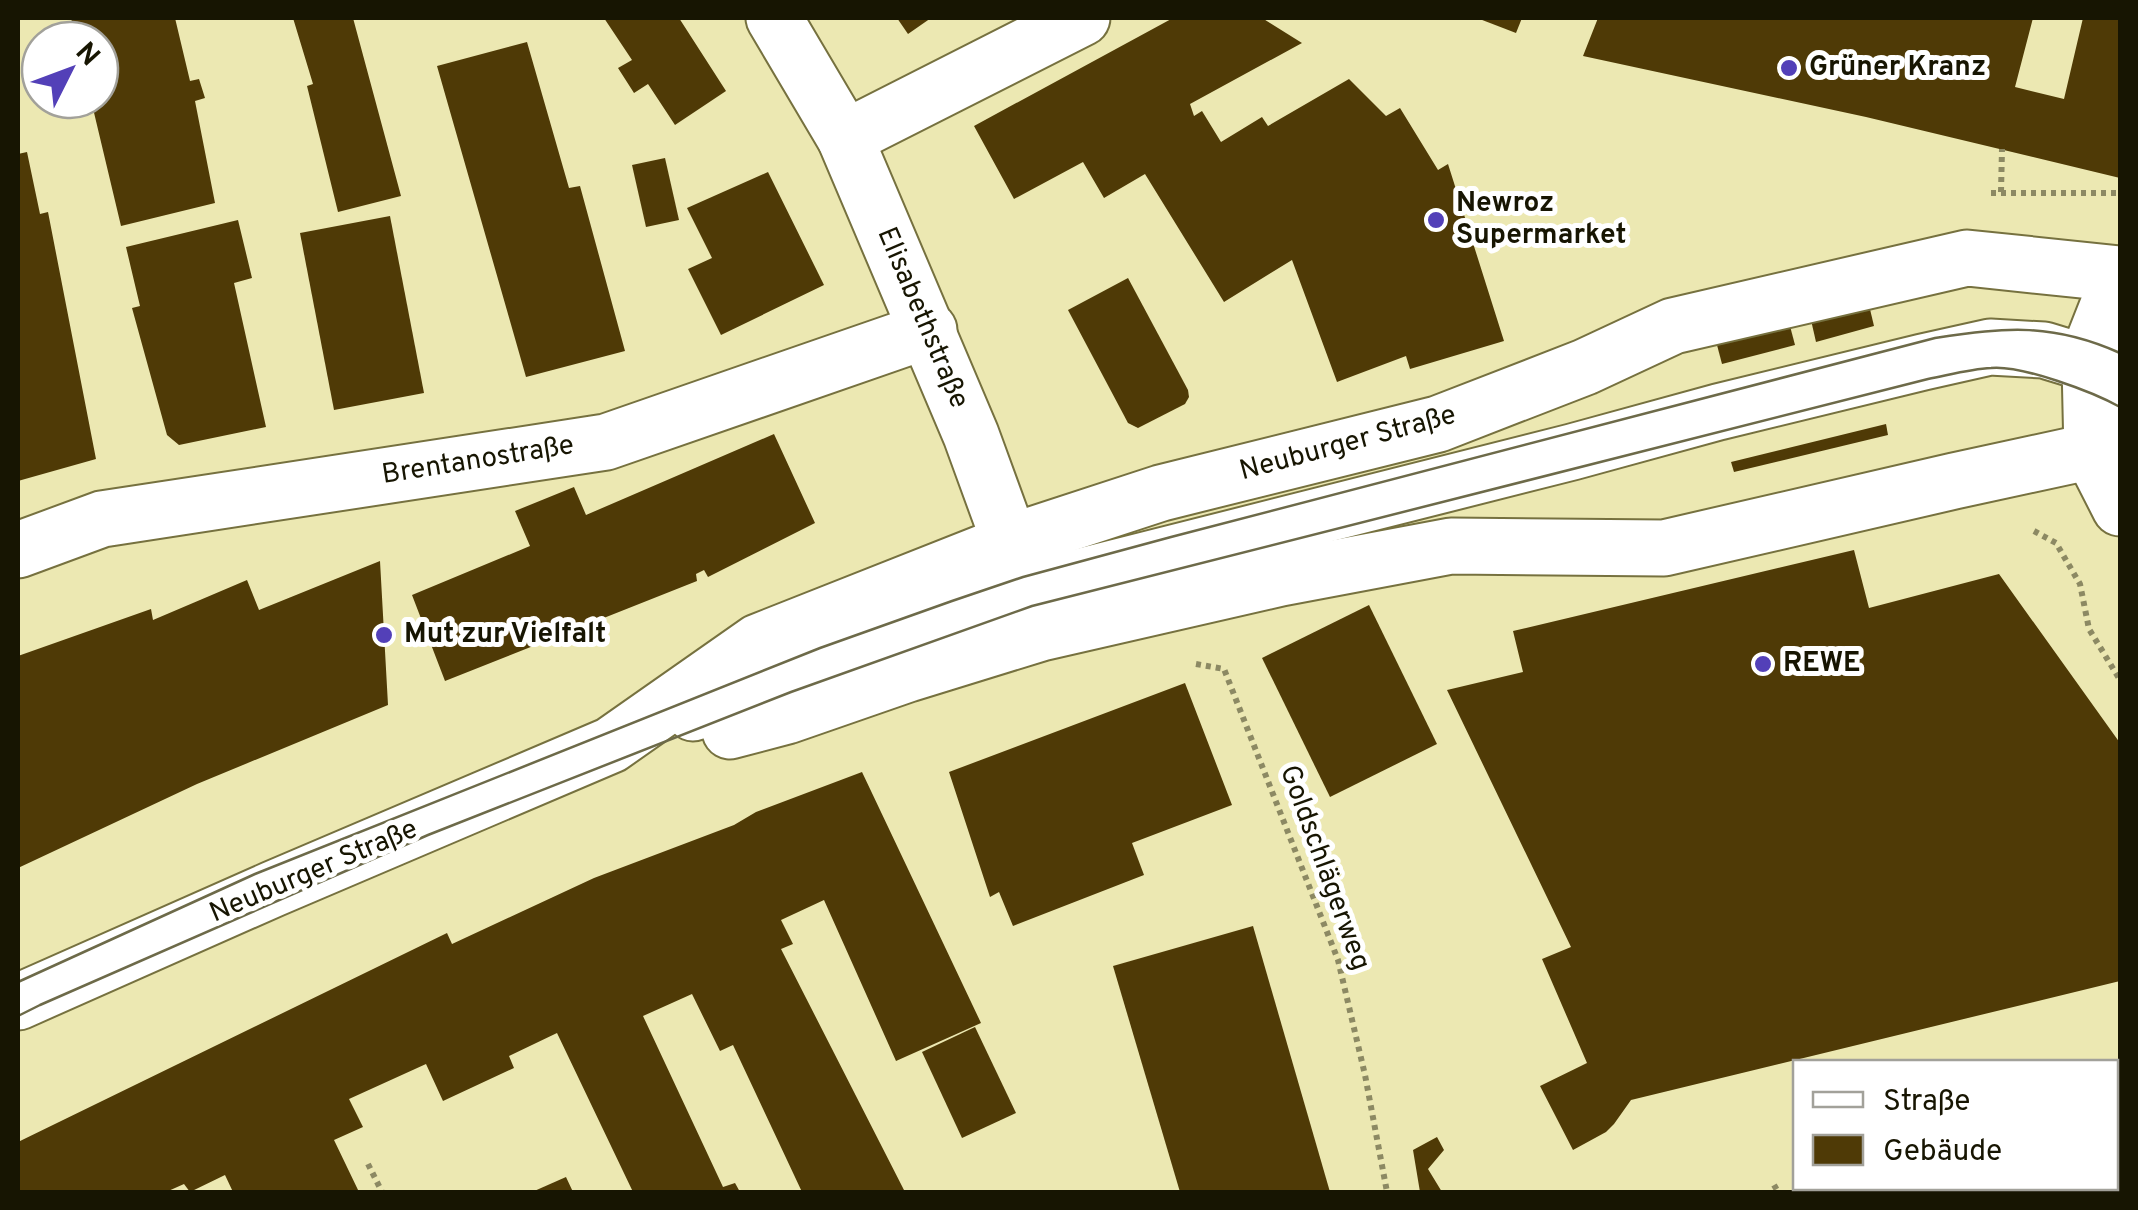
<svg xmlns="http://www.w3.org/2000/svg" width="2138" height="1210" viewBox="0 0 2138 1210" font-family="Overpass,sans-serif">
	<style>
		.building { fill: #4f3a06 }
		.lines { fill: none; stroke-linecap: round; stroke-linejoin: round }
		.minor-casing { stroke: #76713f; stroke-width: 59 }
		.path { stroke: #8c8963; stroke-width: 6; stroke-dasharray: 5 5; stroke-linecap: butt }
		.minor { stroke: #fff; stroke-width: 55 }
		.tram { stroke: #6d6a49; stroke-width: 2.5 }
		.poi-dot { fill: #5340b8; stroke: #fff; stroke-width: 4 }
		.labels { text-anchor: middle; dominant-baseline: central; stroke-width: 10; stroke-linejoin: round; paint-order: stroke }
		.poi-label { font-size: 28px; font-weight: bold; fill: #171502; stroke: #fff; text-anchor: start }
		.street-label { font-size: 28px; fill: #171502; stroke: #fff }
	</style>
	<rect width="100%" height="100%" fill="#ece8b2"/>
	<g class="building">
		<path d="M 71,18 L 175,18 L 190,81 L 199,79 L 205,98 L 195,101 L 215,203 L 121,226 L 91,100 L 100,100 L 100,40 L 76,40 Z"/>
		<path d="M 293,18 L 353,18 L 401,196 L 338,212 L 307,86 L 313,84 Z"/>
		<path d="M 604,18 L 679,18 L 726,91 L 675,125 L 648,84 L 634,93 L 618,68 L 632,60 Z"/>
		<path d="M 897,18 L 931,18 L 908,34 Z"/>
		<path d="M 1173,18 L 1262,18 L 1302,43 L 1190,104 L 1194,116 L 1202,111 L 1221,142 L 1262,117 L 1268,126 L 1349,79 L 1386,116 L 1400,108 L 1438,170 L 1448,164 L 1504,341 L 1410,369 L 1406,356 L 1337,382 L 1292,260 L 1224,302 L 1145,174 L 1104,198 L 1083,162 L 1014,199 L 974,126 Z"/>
		<path d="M 1477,18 L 1522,18 L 1516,33 Z"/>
		<path d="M 1598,18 L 2033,18 L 2015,87 L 2064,99 L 2083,18 L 2120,18 L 2120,178 L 1866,117 L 1583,56 Z"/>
		<path d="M 527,42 L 569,188 L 580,186 L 625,351 L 526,377 L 437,66 Z"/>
		<path d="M 27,152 L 40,214 L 48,212 L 96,459 L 18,481 L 18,154 Z"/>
		<path d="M 665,158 L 679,220 L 646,227 L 632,165 Z"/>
		<path d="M 768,172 L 824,285 L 721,335 L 688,269 L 712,258 L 687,208 Z"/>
		<path d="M 390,216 L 424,393 L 334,410 L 300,233 Z"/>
		<path d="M 238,220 L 252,278 L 234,283 L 266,427 L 179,445 L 167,435 L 132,308 L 140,306 L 126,247 Z"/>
		<path d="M 1128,278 L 1188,390 L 1189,397 L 1185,404 L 1138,428 L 1128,423 L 1068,310 Z"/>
		<path d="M 1869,305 L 1874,326 L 1816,342 L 1811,320 Z"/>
		<path d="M 1790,326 L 1795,345 L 1722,364 L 1717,345 Z"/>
		<path d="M 1886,424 L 1888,435 L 1734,472 L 1731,462 Z"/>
		<path d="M 774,434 L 815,523 L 708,577 L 704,570 L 696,574 L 697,581 L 445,681 L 412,595 L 530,546 L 515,511 L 574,487 L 586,515 Z"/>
		<path d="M 1854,550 L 1869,608 L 1999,574 L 2120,743 L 2120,981 L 1631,1100 L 1614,1124 L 1606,1132 L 1573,1150 L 1540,1086 L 1587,1063 L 1542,959 L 1571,947 L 1447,690 L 1523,672 L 1513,631 Z"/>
		<path d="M 380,561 L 388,705 L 197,784 L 18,868 L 18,656 L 151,609 L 153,620 L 247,580 L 259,610 Z"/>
		<path d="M 1369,605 L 1437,744 L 1330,797 L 1262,658 Z"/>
		<path d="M 1185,683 L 1232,805 L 1132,843 L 1144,875 L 1013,926 L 999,892 L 990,897 L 949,772 Z"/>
		<path d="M 862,772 L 981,1023 L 896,1061 L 824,900 L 781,920 L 793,944 L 781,949 L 905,1192 L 802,1192 L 733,1045 L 720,1051 L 692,994 L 643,1016 L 723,1187 L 735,1183 L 740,1192 L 633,1192 L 557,1033 L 509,1056 L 514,1068 L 443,1101 L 426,1064 L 349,1099 L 363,1127 L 334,1140 L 359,1192 L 233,1192 L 225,1175 L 190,1192 L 184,1184 L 166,1192 L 18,1192 L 18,1142 L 447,933 L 452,944 L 594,878 L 734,825 L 756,812 Z"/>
		<path d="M 1253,926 L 1330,1192 L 1180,1192 L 1113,966 Z"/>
		<path d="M 975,1027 L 1016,1113 L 962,1138 L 922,1052 Z"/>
		<path d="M 2120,1101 L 2120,1192 L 1923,1192 L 1920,1188 L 2116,1188 L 2116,1103 Z"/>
		<path d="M 1437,1137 L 1444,1150 L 1428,1169 L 1442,1192 L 1420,1192 L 1413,1150 Z"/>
		<path d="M 566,1177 L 573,1192 L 532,1192 Z"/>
	</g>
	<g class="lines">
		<defs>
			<g id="minor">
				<path d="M 774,18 L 845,138 L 971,435 L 1022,575"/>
				<path d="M 845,138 L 1082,18"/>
				<path d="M 2120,275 L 2094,341 L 2090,364 L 2092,453 L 2120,508"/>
				<path d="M 18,550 L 102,519 L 606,442 L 929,330"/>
				<path d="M 693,713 L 826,660 L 1027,590 L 1572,452 L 1718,412 L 1923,362 L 1990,347 L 2044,350 L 2090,364 L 2120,377"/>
				<path d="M 730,731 L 787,716 L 908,674 L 1041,633 L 1281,578 L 1451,546 L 1664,548 L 1954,481 L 2120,445"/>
				<path d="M 18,1002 L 273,889 L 611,745 L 758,642 L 1011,542 L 1161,493 L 1438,424 L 1585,367 L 1673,326 L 1967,258 L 2120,274"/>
			</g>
		</defs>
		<use href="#minor" class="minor-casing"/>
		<g class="path">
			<path d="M 2001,192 L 2002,149"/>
			<path d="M 1991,193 L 2120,193"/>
			<path d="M 2034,531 L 2056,543 L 2080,584 L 2089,629 L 2120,680"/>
			<path d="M 1196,664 L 1224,669 L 1338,960 L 1365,1075 L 1387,1192"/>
			<path d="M 368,1164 L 382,1192"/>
			<path d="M 1774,1185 L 1778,1192"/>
		</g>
		<use href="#minor" class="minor"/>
		<g class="tram">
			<path d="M 18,982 L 255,874 L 820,648 L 952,601 L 1023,577 L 1171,537 L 1935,338 C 2007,327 2053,323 2120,353"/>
			<path d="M 18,1016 L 40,1005 L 428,835 L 791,692 L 1032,606 L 1928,379 C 1949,375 1970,369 1991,368 C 2022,365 2093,392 2120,407"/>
		</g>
	</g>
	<g class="poi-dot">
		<circle cx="1789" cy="68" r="10"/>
		<circle cx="1436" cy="220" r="10"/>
		<circle cx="384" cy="635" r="10"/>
		<circle cx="1763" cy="664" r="10"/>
	</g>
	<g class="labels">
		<g class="poi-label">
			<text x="1809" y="68">Grüner Kranz</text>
			<text x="1456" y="204">Newroz<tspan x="1456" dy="32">Supermarket</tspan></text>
			<text x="404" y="635">Mut zur Vielfalt</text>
			<text x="1783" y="664">REWE</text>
		</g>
		<g class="street-label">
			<text transform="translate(922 318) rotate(67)">Elisabethstraße</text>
			<text transform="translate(1348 444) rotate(-15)">Neuburger Straße</text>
			<text transform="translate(478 461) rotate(-9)">Brentanostraße</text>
			<text transform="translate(1324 868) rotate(70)">Goldschlägerweg</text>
			<text transform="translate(314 872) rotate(-23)">Neuburger Straße</text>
		</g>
	</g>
	<rect width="2138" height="1210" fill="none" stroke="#171502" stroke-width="40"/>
	<rect x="1793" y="1060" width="325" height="130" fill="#ffffff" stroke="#a2a19a" stroke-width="2.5"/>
	<rect x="1813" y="1092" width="50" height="15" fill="#ffffff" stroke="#a2a19a" stroke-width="2.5"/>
	<text x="1883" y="1110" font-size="30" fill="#171502">Straße</text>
	<rect x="1813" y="1135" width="50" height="30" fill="#4f3a06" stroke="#a2a19a" stroke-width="2.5"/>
	<text x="1883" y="1160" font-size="30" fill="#171502">Gebäude</text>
	<g transform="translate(70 70) rotate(48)"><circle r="48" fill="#ffffff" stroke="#a2a19a" stroke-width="2.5"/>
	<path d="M0-8L18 38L0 25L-18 38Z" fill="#5340b8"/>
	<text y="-15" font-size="28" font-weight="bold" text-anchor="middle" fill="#171502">N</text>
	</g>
</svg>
